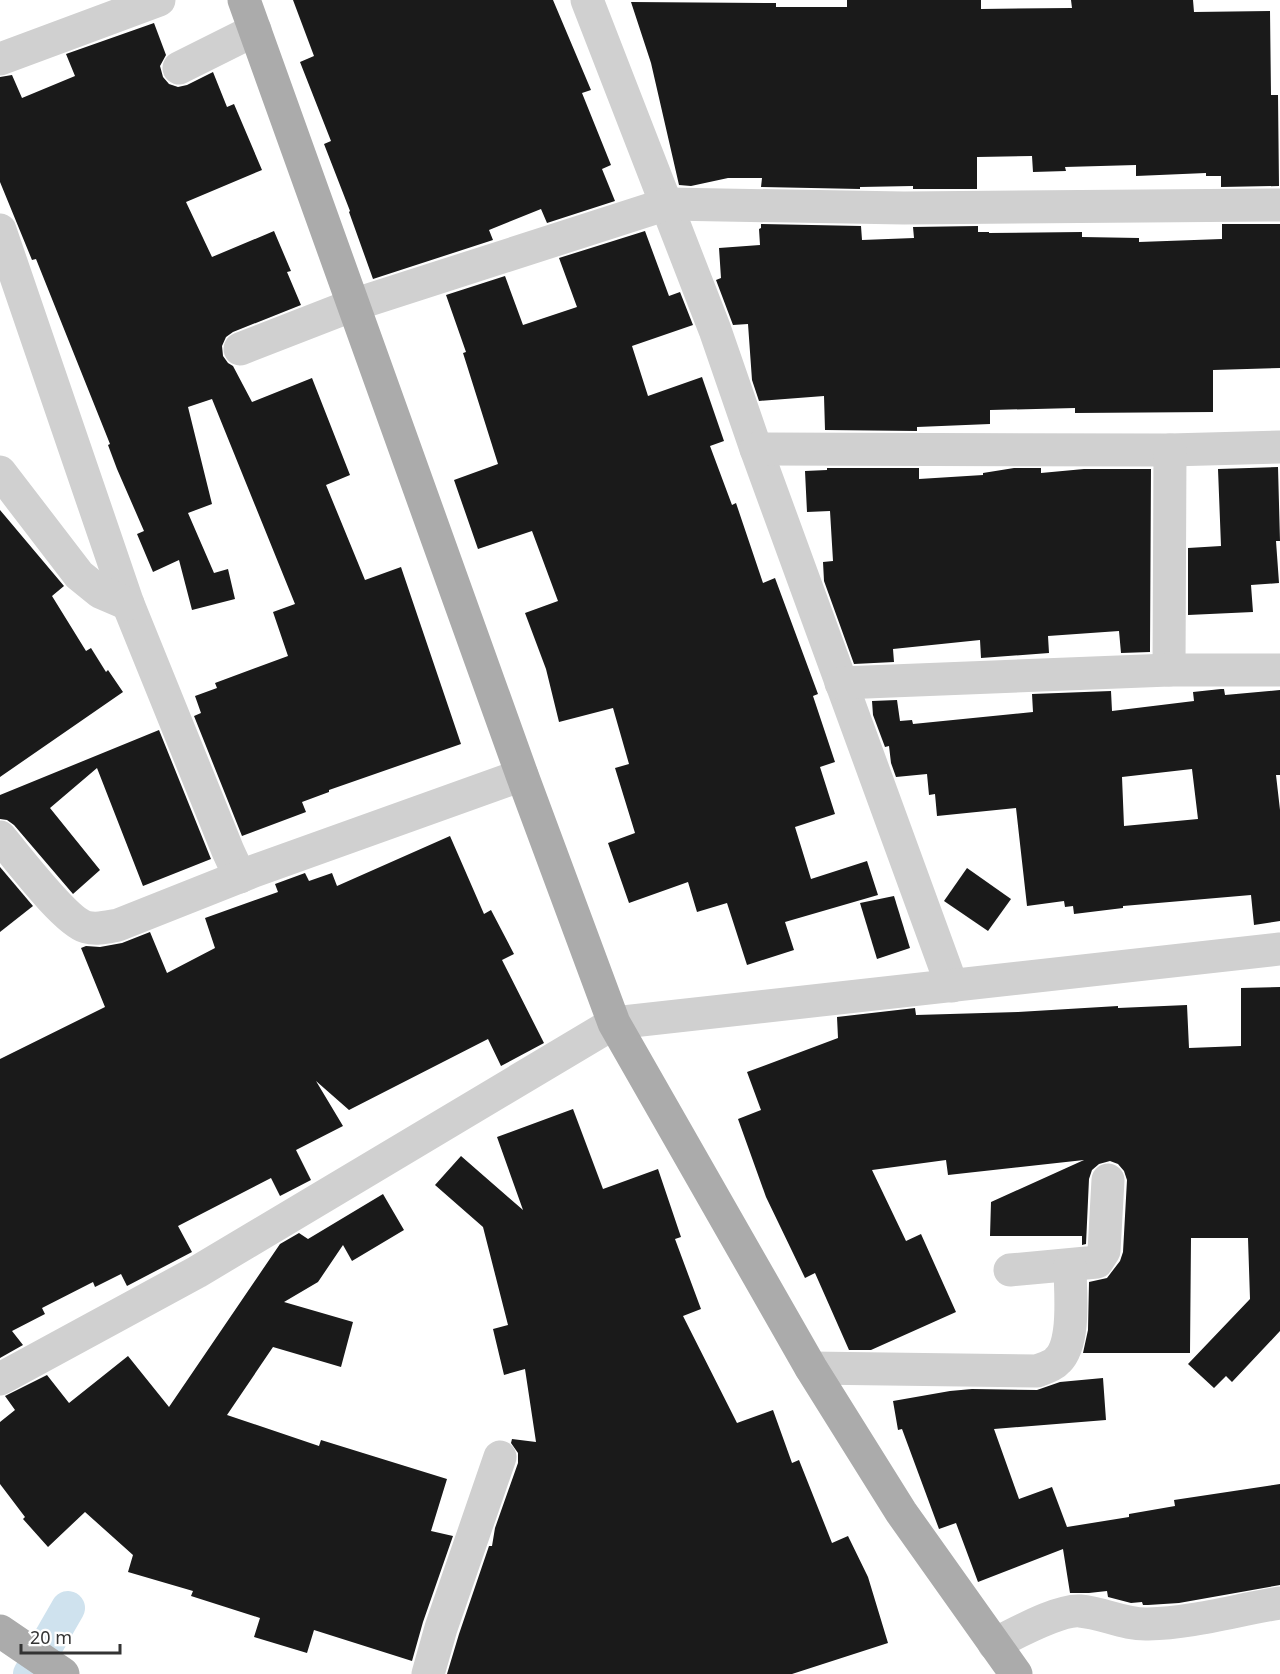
<svg xmlns="http://www.w3.org/2000/svg" width="1280" height="1674" viewBox="0 0 1280 1674" font-family="'Noto Sans',sans-serif">
	<style>
		.lines { fill: none; stroke-linecap: round; stroke-linejoin: round }
		.canal { stroke: #cfe2ee; stroke-width: 34 }
		.building { fill: #1a1a1a; fill-rule: evenodd }
		.minor { stroke: #d0d0d0; stroke-width: 33 }
		.major { stroke: #ababab; stroke-width: 33 }
	</style>
	<rect width="100%" height="100%" fill="#fff"/>
	<g class="lines">
		<path class="canal" d="M 30,1674 L 68,1608"/>
	</g>
	<g class="building">
		<path d="M 293,0 L 553,0 L 591,90 L 582,93 L 611,165 L 602,169 L 615,201 L 547,223 L 541,209 L 489,230 L 493,240 L 373,279 L 349,212 L 350,211 L 324,144 L 331,141 L 300,62 L 314,56 Z"/>
		<path d="M 847,0 L 981,0 L 981,9 L 1072,8 L 1071,0 L 1193,0 L 1194,12 L 1270,11 L 1271,95 L 1278,95 L 1279,186 L 1221,187 L 1221,176 L 1206,176 L 1206,173 L 1136,176 L 1136,165 L 1065,167 L 1066,171 L 1033,172 L 1032,156 L 977,157 L 977,189 L 913,189 L 913,186 L 860,187 L 860,189 L 761,187 L 762,178 L 728,178 L 691,186 L 679,185 L 651,63 L 631,2 L 776,3 L 776,7 L 847,7 Z"/>
		<path d="M 154,23 L 166,55 L 160,66 L 163,77 L 169,84 L 178,87 L 187,85 L 213,72 L 227,107 L 234,104 L 262,170 L 186,202 L 212,257 L 274,231 L 291,271 L 287,272 L 301,305 L 233,332 L 226,337 L 222,346 L 223,356 L 228,363 L 233,366 L 252,402 L 312,378 L 350,475 L 326,485 L 365,580 L 401,567 L 461,744 L 329,790 L 329,792 L 302,802 L 306,812 L 242,836 L 194,716 L 201,713 L 195,696 L 217,688 L 215,683 L 288,656 L 273,612 L 295,604 L 212,399 L 188,407 L 212,504 L 188,513 L 214,573 L 228,569 L 235,599 L 192,610 L 179,560 L 153,572 L 137,534 L 144,531 L 117,469 L 108,445 L 110,444 L 36,259 L 32,260 L 0,182 L 0,77 L 12,75 L 22,98 L 75,76 L 66,54 Z"/>
		<path d="M 761,224 L 861,226 L 862,240 L 914,238 L 913,227 L 978,226 L 978,232 L 989,232 L 989,233 L 1082,232 L 1082,237 L 1139,238 L 1139,242 L 1222,239 L 1222,224 L 1280,224 L 1280,368 L 1213,370 L 1213,412 L 1075,413 L 1075,408 L 990,410 L 990,424 L 917,427 L 917,431 L 825,430 L 824,396 L 759,401 L 752,380 L 748,324 L 733,325 L 716,280 L 721,278 L 719,248 L 760,245 L 759,229 L 761,228 Z"/>
		<path d="M 645,231 L 669,296 L 680,292 L 693,325 L 632,346 L 648,396 L 702,377 L 724,441 L 710,446 L 732,505 L 736,503 L 763,583 L 775,578 L 818,694 L 813,696 L 835,762 L 820,767 L 835,814 L 795,827 L 811,879 L 867,861 L 878,895 L 785,922 L 794,950 L 747,965 L 727,903 L 697,912 L 688,882 L 629,903 L 608,843 L 635,833 L 615,768 L 629,764 L 613,708 L 559,722 L 546,669 L 525,613 L 558,601 L 532,531 L 478,549 L 454,480 L 498,464 L 463,353 L 466,352 L 446,295 L 505,276 L 523,325 L 577,307 L 559,258 Z"/>
		<path d="M 1278,467 L 1280,541 L 1276,541 L 1279,583 L 1251,585 L 1253,612 L 1188,615 L 1188,548 L 1221,546 L 1218,469 Z"/>
		<path d="M 827,468 L 919,468 L 919,479 L 983,475 L 983,473 L 1014,468 L 1041,468 L 1041,473 L 1084,469 L 1151,469 L 1150,652 L 1121,653 L 1119,631 L 1048,636 L 1049,653 L 981,658 L 980,640 L 893,649 L 894,662 L 854,664 L 824,581 L 823,562 L 833,561 L 830,511 L 807,512 L 805,471 L 827,470 Z"/>
		<path d="M 0,510 L 64,586 L 52,596 L 86,651 L 91,648 L 106,672 L 108,670 L 123,692 L 0,777 Z"/>
		<path d="M 1221,689 L 1224,689 L 1225,695 L 1280,690 L 1280,775 L 1276,775 L 1280,810 L 1280,921 L 1254,925 L 1251,895 L 1123,906 L 1123,908 L 1074,914 L 1073,906 L 1065,907 L 1064,901 L 1027,906 L 1016,808 L 937,816 L 935,794 L 929,795 L 927,774 L 896,777 L 891,763 L 889,746 L 885,747 L 873,715 L 872,701 L 897,700 L 900,721 L 912,720 L 913,724 L 1033,712 L 1032,694 L 1111,691 L 1112,711 L 1194,701 L 1193,692 ZM 1192,769 L 1198,819 L 1124,826 L 1122,777 Z"/>
		<path d="M 159,730 L 211,859 L 143,886 L 97,768 L 50,808 L 100,870 L 73,894 L 14,825 L 7,820 L 0,819 L 0,795 Z"/>
		<path d="M 450,836 L 484,914 L 491,910 L 514,954 L 502,960 L 544,1043 L 501,1066 L 488,1039 L 349,1110 L 316,1081 L 343,1126 L 296,1150 L 311,1180 L 280,1196 L 271,1178 L 178,1226 L 192,1252 L 127,1286 L 121,1274 L 95,1287 L 93,1282 L 42,1308 L 45,1314 L 12,1331 L 23,1345 L 0,1358 L 0,1059 L 105,1007 L 81,948 L 86,946 L 100,947 L 122,943 L 150,932 L 167,973 L 215,948 L 205,918 L 278,892 L 275,884 L 305,873 L 309,881 L 332,873 L 337,886 Z"/>
		<path d="M 0,867 L 33,906 L 0,932 Z"/>
		<path d="M 967,868 L 1011,899 L 988,931 L 944,901 Z"/>
		<path d="M 894,896 L 910,948 L 877,959 L 860,903 Z"/>
		<path d="M 1280,987 L 1280,1331 L 1232,1382 L 1226,1376 L 1214,1388 L 1188,1364 L 1250,1299 L 1248,1238 L 1191,1238 L 1190,1353 L 1083,1353 L 1088,1330 L 1089,1282 L 1107,1278 L 1120,1261 L 1123,1252 L 1127,1180 L 1124,1171 L 1118,1164 L 1110,1161 L 1099,1164 L 1092,1170 L 1089,1179 L 1086,1244 L 1082,1245 L 1082,1236 L 990,1236 L 991,1202 L 1084,1160 L 948,1175 L 946,1160 L 872,1170 L 906,1241 L 921,1234 L 956,1312 L 871,1350 L 849,1350 L 815,1273 L 805,1278 L 766,1197 L 738,1119 L 761,1110 L 747,1072 L 838,1038 L 837,1017 L 915,1008 L 916,1015 L 1018,1012 L 1118,1006 L 1118,1008 L 1187,1005 L 1189,1048 L 1241,1046 L 1241,988 Z"/>
		<path d="M 573,1109 L 603,1189 L 658,1169 L 681,1237 L 675,1239 L 701,1309 L 683,1316 L 737,1423 L 773,1410 L 792,1463 L 799,1460 L 832,1543 L 848,1536 L 868,1577 L 888,1643 L 792,1674 L 447,1674 L 459,1634 L 489,1546 L 492,1546 L 495,1528 L 518,1463 L 518,1453 L 511,1443 L 512,1439 L 536,1442 L 525,1369 L 504,1375 L 493,1329 L 508,1325 L 483,1227 L 435,1185 L 461,1156 L 523,1210 L 497,1137 Z"/>
		<path d="M 383,1194 L 404,1230 L 352,1261 L 343,1245 L 318,1282 L 284,1302 L 353,1322 L 341,1367 L 273,1347 L 227,1415 L 319,1446 L 321,1440 L 447,1479 L 431,1531 L 453,1536 L 423,1622 L 412,1661 L 314,1630 L 307,1653 L 254,1637 L 260,1618 L 191,1596 L 193,1591 L 128,1572 L 133,1555 L 85,1512 L 48,1547 L 23,1519 L 25,1517 L 0,1484 L 0,1422 L 15,1410 L 5,1396 L 47,1375 L 69,1403 L 128,1356 L 169,1407 L 280,1244 L 299,1233 L 308,1239 Z"/>
		<path d="M 1103,1378 L 1106,1420 L 994,1429 L 1019,1499 L 1052,1487 L 1067,1527 L 1129,1517 L 1129,1514 L 1175,1506 L 1174,1500 L 1280,1484 L 1280,1585 L 1179,1603 L 1148,1605 L 1143,1605 L 1142,1602 L 1131,1603 L 1108,1597 L 1107,1591 L 1089,1593 L 1070,1593 L 1063,1549 L 978,1582 L 956,1523 L 939,1529 L 902,1429 L 898,1430 L 893,1401 L 950,1391 L 972,1389 L 1037,1390 L 1060,1382 Z"/>
	</g>
	<g class="lines">
		<g class="minor">
			<path d="M 587,0 L 715,330 L 756,449 L 952,986"/>
			<path d="M 0,59 L 159,0"/>
			<path d="M 179,68 L 255,30"/>
			<path d="M 0,230 L 128,604 L 228,851 L 240,877"/>
			<path d="M 240,349 L 353,305 L 667,204 L 904,208 L 1280,205"/>
			<path d="M 756,449 L 1170,450 L 1280,447"/>
			<path d="M 0,472 L 79,575 L 100,592 L 128,604"/>
			<path d="M 1169,670 L 1170,450"/>
			<path d="M 841,683 L 1169,670 L 1280,670"/>
			<path d="M 0,837 C 17,857 65,921 86,927 C 97,930 107,927 118,925 L 254,871 L 522,775"/>
			<path d="M 1010,1270 L 1097,1262 L 1104,1251 L 1108,1180"/>
			<path d="M 811,1368 L 1037,1371 C 1044,1368 1053,1366 1058,1360 C 1076,1342 1070,1290 1070,1266"/>
			<path d="M 0,1379 L 197,1272 L 614,1023 L 1280,949"/>
			<path d="M 994,1644 C 1015,1634 1059,1609 1080,1611 C 1103,1613 1125,1625 1148,1624 C 1193,1623 1236,1610 1280,1603"/>
			<path d="M 428,1674 L 441,1628 L 500,1457"/>
		</g>
		<g class="major">
			<path d="M 244,0 L 522,775 L 614,1023 L 811,1368 L 901,1512 L 1016,1674"/>
			<path d="M 0,1631 L 63,1674"/>
		</g>
	</g>
	<path d="M21 1644v9h99v-9" fill="none" stroke="#333333" stroke-width="3"/>
	<text x="30" y="1644" font-size="18" fill="#333333" stroke="#ffffff" stroke-width="4.5" paint-order="stroke">20 m</text>
</svg>
